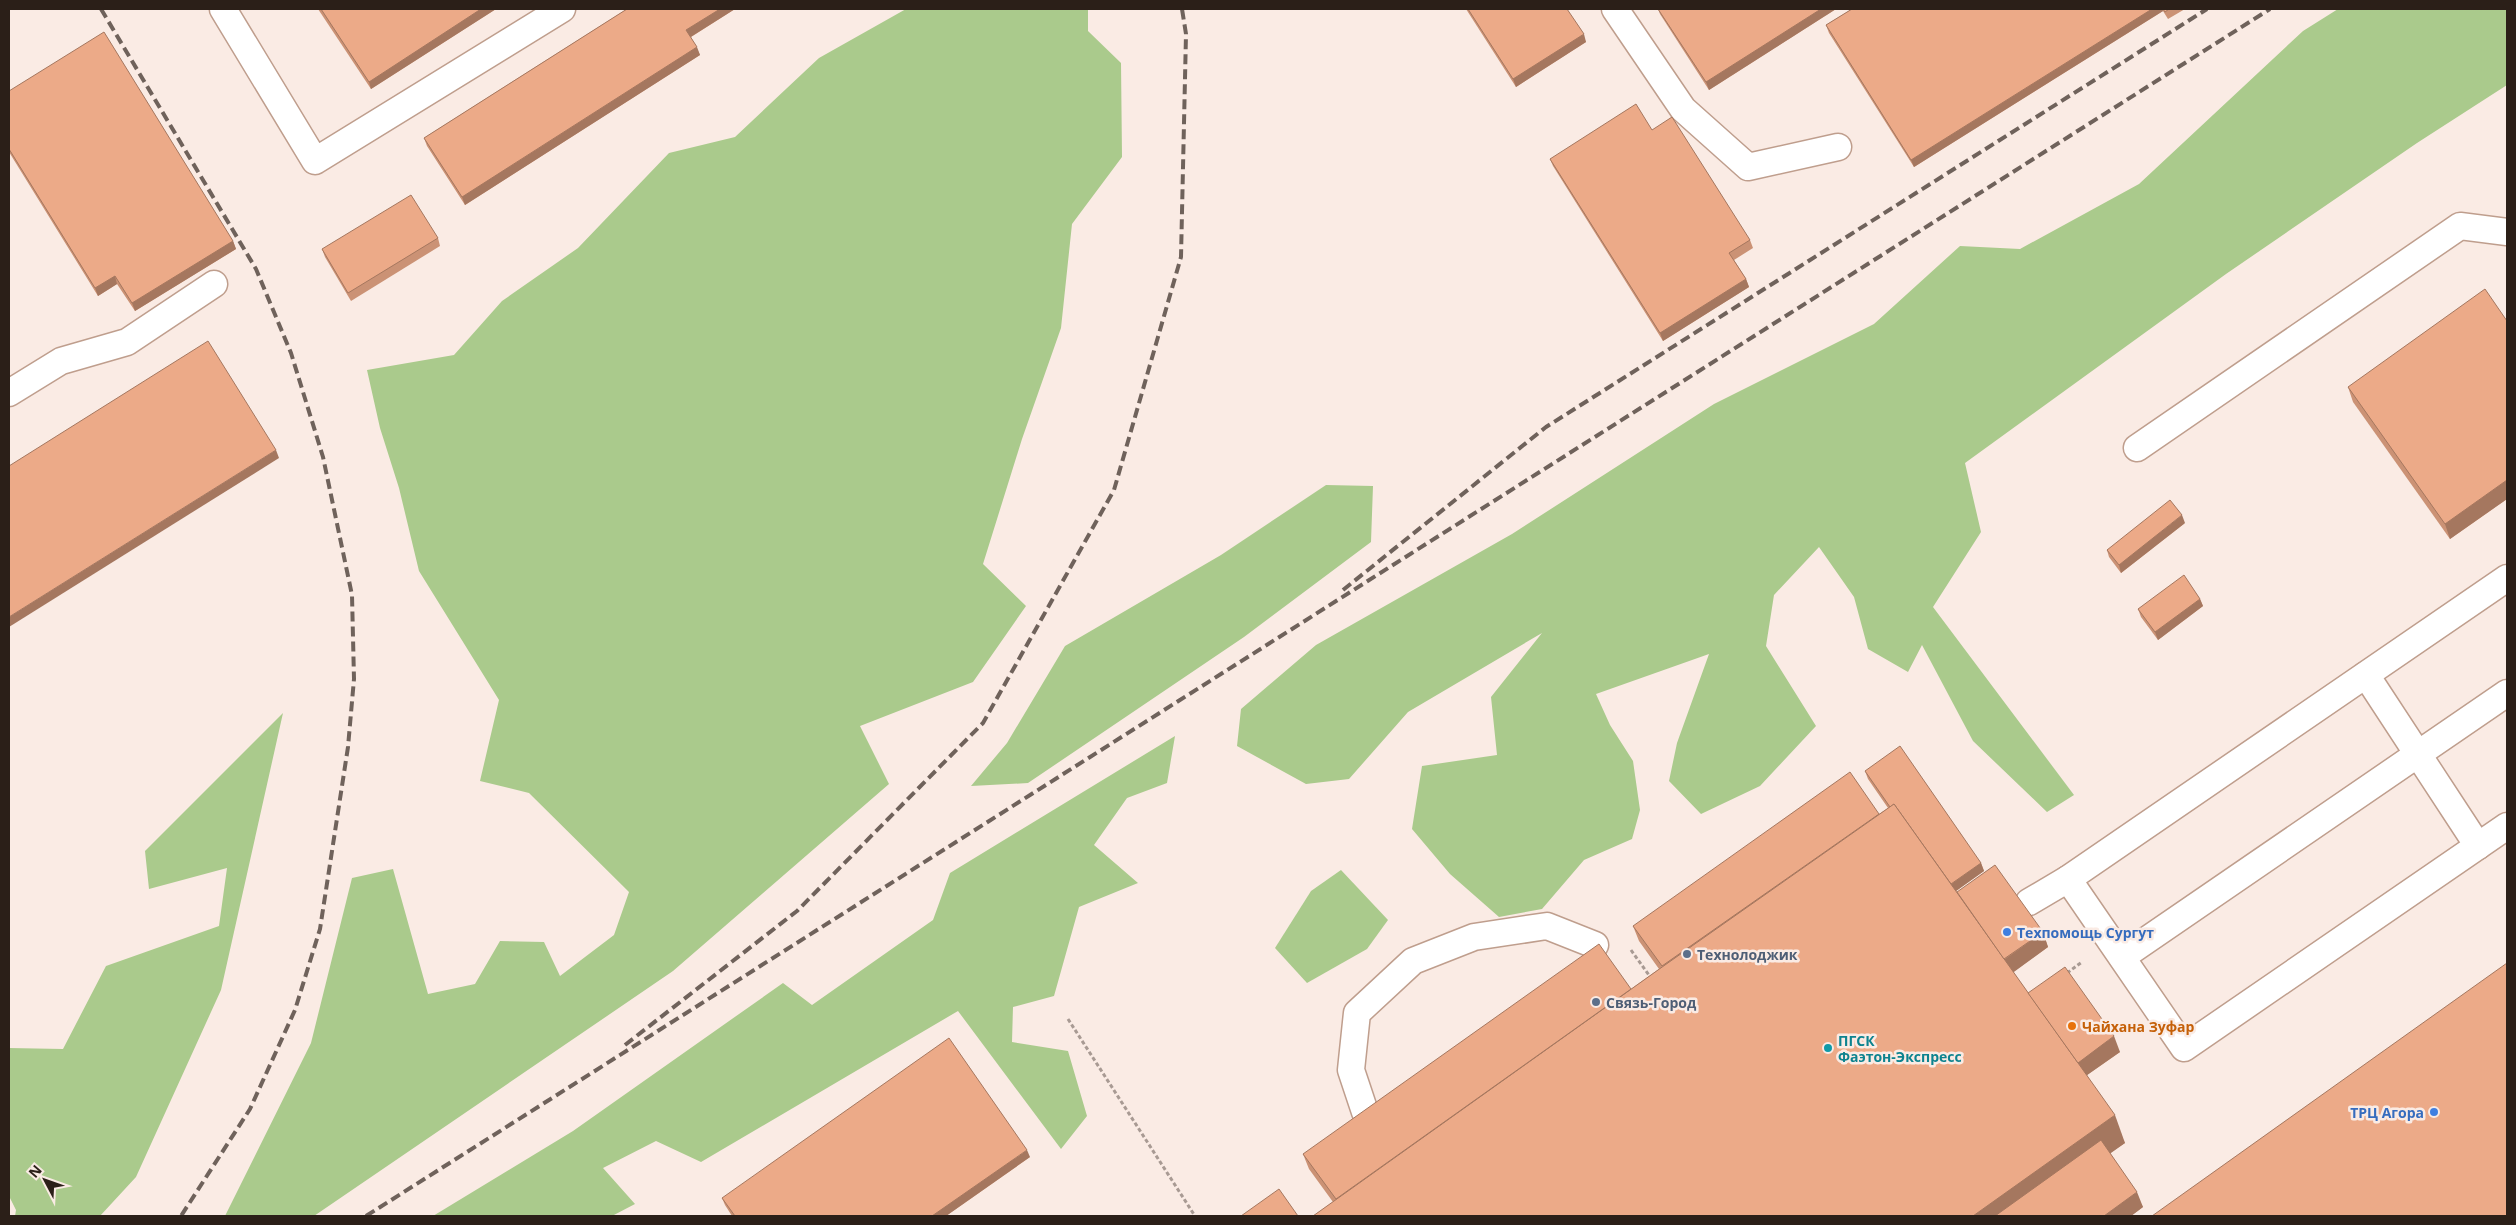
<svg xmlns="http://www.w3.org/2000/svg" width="2516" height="1225" viewBox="0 0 2516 1225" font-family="'Open Sans',sans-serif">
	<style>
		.forest { fill: #aaca8c }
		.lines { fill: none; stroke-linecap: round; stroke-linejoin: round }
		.service-casing { stroke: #bf9e8d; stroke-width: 29 }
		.path { stroke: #a89a93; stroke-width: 3; stroke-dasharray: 4 2.5; stroke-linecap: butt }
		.service { stroke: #fff; stroke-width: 26 }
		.rail { stroke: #6f625b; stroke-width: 4; stroke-dasharray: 10 5; stroke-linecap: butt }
		.wall { fill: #cb9275 }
		.shaded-wall { fill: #a5775f }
		.building { fill: #ecaa88; stroke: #a5775f }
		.shop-dot { fill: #3f7fe0; stroke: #faebe4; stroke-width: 2 }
		.service-dot { fill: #5c6f8a; stroke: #faebe4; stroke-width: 2 }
		.food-dot { fill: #e8710a; stroke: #faebe4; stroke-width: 2 }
		.culture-dot { fill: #0f9aa8; stroke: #faebe4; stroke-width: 2 }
		.labels { text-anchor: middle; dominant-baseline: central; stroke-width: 5; stroke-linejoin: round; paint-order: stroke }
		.shop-label { font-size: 14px; font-weight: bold; fill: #366cbe; stroke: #faebe4; text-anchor: start }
		.service-label { font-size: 14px; font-weight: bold; fill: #4e5e75; stroke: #faebe4; text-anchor: start }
		.food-label { font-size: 14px; font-weight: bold; fill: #c56008; stroke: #faebe4; text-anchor: start }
		.culture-label { font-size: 14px; font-weight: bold; fill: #0d838f; stroke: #faebe4; text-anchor: start }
	</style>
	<rect width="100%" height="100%" fill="#faebe4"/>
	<g class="forest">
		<path d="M 906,9 L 1088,9 L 1088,31 L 1121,63 L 1122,157 L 1072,224 L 1061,328 L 1022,439 L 983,564 L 1026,606 L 973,682 L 860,726 L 889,784 L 673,971 L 314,1216 L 225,1216 L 311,1043 L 352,878 L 393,869 L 428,994 L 475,984 L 500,941 L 544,942 L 560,976 L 614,935 L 629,892 L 529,793 L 480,781 L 499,700 L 419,571 L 399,488 L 380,428 L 367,370 L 454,355 L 502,301 L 578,248 L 669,153 L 735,137 L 819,58 Z"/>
		<path d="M 2338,9 L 2507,9 L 2507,85 L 2417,143 L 2226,274 L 1965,463 L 1981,532 L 1933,607 L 2074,795 L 2047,812 L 1973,741 L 1922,645 L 1908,672 L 1868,649 L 1854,597 L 1819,547 L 1774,595 L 1766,646 L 1816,726 L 1760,786 L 1701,814 L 1669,781 L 1677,743 L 1709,654 L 1596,694 L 1610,725 L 1633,761 L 1640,810 L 1632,839 L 1584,860 L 1542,909 L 1499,917 L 1450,874 L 1412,829 L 1422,766 L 1497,755 L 1491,697 L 1542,633 L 1408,712 L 1349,779 L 1306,784 L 1237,746 L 1241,709 L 1316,645 L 1512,534 L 1714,404 L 1874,324 L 1960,246 L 2020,249 L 2139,184 L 2303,31 Z"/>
		<path d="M 1326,485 L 1373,486 L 1371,542 L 1244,637 L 1028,783 L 971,786 L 1007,743 L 1065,646 L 1221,555 Z"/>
		<path d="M 283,713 L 221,990 L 136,1177 L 100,1216 L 15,1216 L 16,1210 L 9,1196 L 9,1048 L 63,1049 L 106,966 L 219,926 L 227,868 L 149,889 L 145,851 Z"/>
		<path d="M 1175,736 L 1167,783 L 1127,798 L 1094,845 L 1138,883 L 1079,907 L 1054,996 L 1013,1007 L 1012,1042 L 1068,1051 L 1087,1116 L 1061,1149 L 958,1011 L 701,1162 L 656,1141 L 603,1168 L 635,1204 L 612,1216 L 433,1216 L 573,1131 L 783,983 L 812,1005 L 933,920 L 950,873 Z"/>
		<path d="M 1341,870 L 1388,920 L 1367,949 L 1307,983 L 1275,948 L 1311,891 Z"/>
	</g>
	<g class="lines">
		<defs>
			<g id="service">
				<path d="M 223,9 L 315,161 L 562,9"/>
				<path d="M 1615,9 L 1683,109 L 1748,167 L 1838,147"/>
				<path d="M 9,393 L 61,361 L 127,342 L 214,284"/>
				<path d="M 2137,448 L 2460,226 L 2507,232"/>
				<path d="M 2507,578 L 2068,879 L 2184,1048 L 2507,826"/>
				<path d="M 2366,675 L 2478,846"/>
				<path d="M 2029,902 L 2068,879"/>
				<path d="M 2122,957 L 2507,693"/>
				<path d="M 1365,1112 L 1351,1070 L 1357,1013 L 1413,961 L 1474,937 L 1547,926 L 1595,945"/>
			</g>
		</defs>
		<use href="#service" class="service-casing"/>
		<g class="path">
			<path d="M 1631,950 L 1651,978"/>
			<path d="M 2067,973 L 2082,962"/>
			<path d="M 1068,1019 L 1195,1216"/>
		</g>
		<use href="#service" class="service"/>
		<g class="rail">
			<path d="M 101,9 L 256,269 L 291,353 L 323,457 L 352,595 L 354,679 L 348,747 L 320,929 L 295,1010 L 250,1109 L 181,1216"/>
			<path d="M 1343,590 L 1546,427 L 2207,9"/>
			<path d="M 625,1045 L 797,911 L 983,723 L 1114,490 L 1181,257 L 1186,34 L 1182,9"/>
			<path d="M 366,1216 L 2270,9"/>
		</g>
	</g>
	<g class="wall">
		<path d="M 318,9 L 496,9 L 371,89 Z"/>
		<path d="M 627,9 L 735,9 L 691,37 L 700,55 L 465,205 L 427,146 L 424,138 Z"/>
		<path d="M 1466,9 L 1567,9 L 1586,42 L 1516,87 Z"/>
		<path d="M 1658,9 L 1836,9 L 1709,90 L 1660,14 Z"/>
		<path d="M 1852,9 L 2185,9 L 2168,19 L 2163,11 L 1914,167 L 1829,33 L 1826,25 Z"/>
		<path d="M 9,91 L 233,241 L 236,249 L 135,311 L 117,284 L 98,296 L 9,152 Z"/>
		<path d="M 1652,130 L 1750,240 L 1753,248 L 1734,260 L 1746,279 L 1749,287 L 1663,341 L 1553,166 L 1550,159 Z"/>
		<path d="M 438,238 L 440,246 L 351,301 L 325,257 L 322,249 Z"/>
		<path d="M 2507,321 L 2507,499 L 2450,539 L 2353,402 L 2348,387 Z"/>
		<path d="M 2185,523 L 2121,573 L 2109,557 L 2107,550 Z"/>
		<path d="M 2200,599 L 2203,606 L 2158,640 L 2141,617 L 2138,609 Z"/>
		<path d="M 1865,771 L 1981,863 L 1984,871 L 1956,891 L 1957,892 L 2043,932 L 2048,947 L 2013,972 L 2028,993 L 2120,1052 L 2087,1075 L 2125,1143 L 2110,1153 L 2143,1207 L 2131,1216 L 1313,1216 L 1333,1202 L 1309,1169 L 1303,1154 L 1631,989 L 1659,969 L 1639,941 L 1633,926 L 1879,814 L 1888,808 L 1868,779 Z"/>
		<path d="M 1030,1157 L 946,1216 L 732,1216 L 725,1205 L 722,1198 Z"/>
	</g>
	<g class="shaded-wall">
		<path d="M 481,9 L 496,9 L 371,89 L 369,82 Z"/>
		<path d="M 720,9 L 735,9 L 689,38 L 686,30 Z"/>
		<path d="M 1821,9 L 1836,9 L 1709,90 L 1706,82 Z"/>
		<path d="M 2152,9 L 2162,9 L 2163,11 L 1914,167 L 1911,160 Z"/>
		<path d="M 1584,34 L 1586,42 L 1516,87 L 1513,79 Z"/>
		<path d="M 697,47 L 700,55 L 465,205 L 462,197 Z"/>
		<path d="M 233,241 L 236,249 L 135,311 L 132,303 Z"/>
		<path d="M 115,276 L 117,284 L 98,296 L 95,288 Z"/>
		<path d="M 1746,279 L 1749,287 L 1663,341 L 1660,333 Z"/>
		<path d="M 276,450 L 279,458 L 9,627 L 9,617 Z"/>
		<path d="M 2507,480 L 2507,499 L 2450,539 L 2445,524 Z"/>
		<path d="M 2182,515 L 2185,523 L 2121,573 L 2119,565 Z"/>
		<path d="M 2200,599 L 2203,606 L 2158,640 L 2155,632 Z"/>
		<path d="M 1981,863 L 1984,871 L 1949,896 L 1946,888 Z"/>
		<path d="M 2043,932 L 2048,947 L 2007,977 L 2001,962 Z"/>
		<path d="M 2114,1036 L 2120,1052 L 2080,1080 L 2075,1065 Z"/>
		<path d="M 2115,1115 L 2125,1143 L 2022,1216 L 1973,1216 Z"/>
		<path d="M 1027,1150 L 1030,1157 L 946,1216 L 932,1216 Z"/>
		<path d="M 2137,1192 L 2143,1207 L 2131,1216 L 2104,1216 Z"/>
	</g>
	<g class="building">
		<path d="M 321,9 L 481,9 L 369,82 Z"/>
		<path d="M 627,9 L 720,9 L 686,30 L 697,47 L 462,197 L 424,138 Z"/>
		<path d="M 1468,9 L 1567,9 L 1584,34 L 1513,79 Z"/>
		<path d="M 1658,9 L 1821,9 L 1706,82 Z"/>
		<path d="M 1852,9 L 2152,9 L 1911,160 L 1826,25 Z"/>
		<path d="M 2163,9 L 2169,9 L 2165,12 Z"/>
		<path d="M 104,32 L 233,241 L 132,303 L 115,276 L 95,288 L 9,149 L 9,91 Z"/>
		<path d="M 1636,104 L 1652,130 L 1672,117 L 1750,240 L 1729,253 L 1746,279 L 1660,333 L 1550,159 Z"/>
		<path d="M 411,195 L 438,238 L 348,293 L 322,249 Z"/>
		<path d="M 2485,289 L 2507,321 L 2507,480 L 2445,524 L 2348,387 Z"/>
		<path d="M 208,341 L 276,450 L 9,617 L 9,466 Z"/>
		<path d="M 2170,500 L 2182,515 L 2119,565 L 2107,550 Z"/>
		<path d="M 2184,575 L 2200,599 L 2155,632 L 2138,609 Z"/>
		<path d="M 1900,746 L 1981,863 L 1951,884 L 1894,804 L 1890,807 L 1865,771 Z"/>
		<path d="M 1850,772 L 1879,814 L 1662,966 L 1633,926 Z"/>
		<path d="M 1894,804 L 2115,1115 L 1973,1216 L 1313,1216 L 1665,965 Z"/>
		<path d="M 1995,865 L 2043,932 L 2004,959 L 1957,892 Z"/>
		<path d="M 1599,944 L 1631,989 L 1336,1199 L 1303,1154 Z"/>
		<path d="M 2507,963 L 2507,1216 L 2152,1216 Z"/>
		<path d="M 2065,967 L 2114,1036 L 2078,1063 L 2028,993 Z"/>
		<path d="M 949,1038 L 1027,1150 L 932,1216 L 735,1216 L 722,1198 Z"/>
		<path d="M 2101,1140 L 2137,1192 L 2104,1216 L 1995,1216 Z"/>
		<path d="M 1279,1189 L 1298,1216 L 1241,1216 Z"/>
	</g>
	<g class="shop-dot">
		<circle cx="2007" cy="932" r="5"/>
		<circle cx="2434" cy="1112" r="5"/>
	</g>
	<g class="service-dot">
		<circle cx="1687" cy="954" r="5"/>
		<circle cx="1596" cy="1002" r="5"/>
	</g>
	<circle class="food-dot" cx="2072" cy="1026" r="5"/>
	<circle class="culture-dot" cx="1828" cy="1048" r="5"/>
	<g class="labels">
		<g class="shop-label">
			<text x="2017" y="932">Техпомощь Сургут</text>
			<text x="2424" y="1112" text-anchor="end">ТРЦ Агора</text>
		</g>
		<g class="service-label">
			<text x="1697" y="954">Технолоджик</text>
			<text x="1606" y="1002">Связь-Город</text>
		</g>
		<g class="food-label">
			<text x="2082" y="1026">Чайхана Зуфар</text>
		</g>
		<g class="culture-label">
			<text x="1838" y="1040">ПГСК<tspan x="1838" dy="16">Фаэтон-Экспресс</tspan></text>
		</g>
	</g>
	<rect width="2516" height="1225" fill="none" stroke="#2b1f18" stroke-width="20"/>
	<g transform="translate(45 1180) rotate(311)" stroke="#faebe4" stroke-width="4" paint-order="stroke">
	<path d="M0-4L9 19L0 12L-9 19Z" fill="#2b1f18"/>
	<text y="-8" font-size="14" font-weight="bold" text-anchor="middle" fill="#2b1f18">N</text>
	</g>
</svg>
